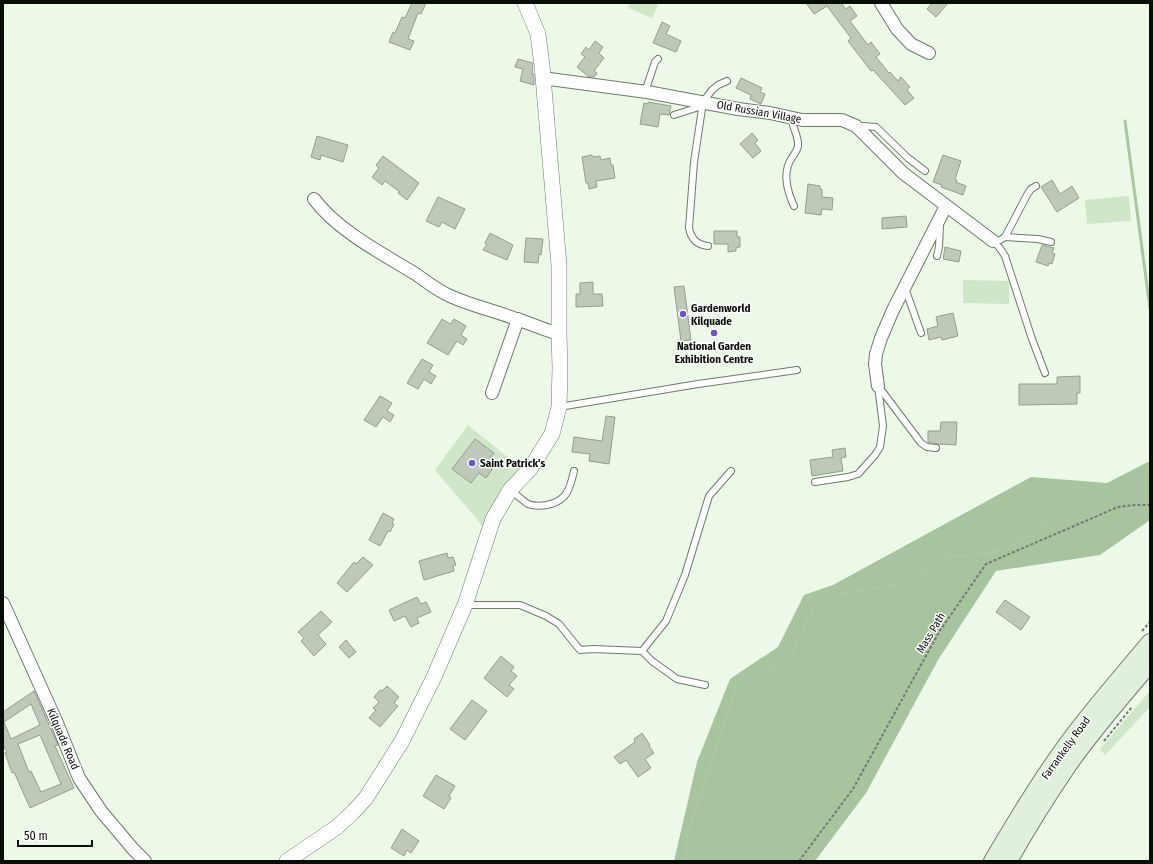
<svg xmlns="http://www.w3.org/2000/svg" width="1153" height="864" viewBox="0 0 1153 864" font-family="'Fira Sans Condensed',sans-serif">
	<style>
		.green { fill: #d0e6c8 }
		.forest { fill: #a7c49e }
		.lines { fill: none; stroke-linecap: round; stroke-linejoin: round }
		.stream { stroke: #abc7a1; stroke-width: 3 }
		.building { fill: #bec9ba; stroke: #949f91; fill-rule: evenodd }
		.service-casing { stroke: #6f7a6c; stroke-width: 8 }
		.minor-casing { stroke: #6f7a6c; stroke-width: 14 }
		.tertiary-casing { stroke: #6f7a6c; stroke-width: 16 }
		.secondary-casing { stroke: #6f7a6c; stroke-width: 18 }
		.path { stroke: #727a6f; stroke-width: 2; stroke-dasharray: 3 2; stroke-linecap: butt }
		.service { stroke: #fff; stroke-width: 6 }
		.minor { stroke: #fff; stroke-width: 12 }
		.tertiary { stroke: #fff; stroke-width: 15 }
		.secondary { stroke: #e1f0dc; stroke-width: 16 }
		.poi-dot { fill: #6c55ce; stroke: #fff; stroke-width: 1.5 }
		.labels { text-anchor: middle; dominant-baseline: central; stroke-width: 3; stroke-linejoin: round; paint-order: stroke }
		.street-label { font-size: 11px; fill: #090d08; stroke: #fff }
		.poi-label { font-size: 11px; font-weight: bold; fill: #090d08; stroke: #fff; text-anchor: start }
	</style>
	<rect width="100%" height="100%" fill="#ecf8e8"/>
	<g class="green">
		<path d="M 630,3 L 659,3 L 652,18 L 628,8 Z"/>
		<path d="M 1129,196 L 1131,221 L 1087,224 L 1085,200 Z"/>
		<path d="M 963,280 L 1009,281 L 1009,304 L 963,303 Z"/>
		<path d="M 468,425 L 522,469 L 486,531 L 476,518 L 435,470 Z"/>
		<path d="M 1150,691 L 1150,707 L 1105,755 L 1100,749 Z"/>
	</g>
	<path class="forest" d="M 1150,461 L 1150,520 L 1100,555 L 996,571 L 938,660 L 866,793 L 815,861 L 674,861 L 697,762 L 730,679 L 778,647 L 804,595 L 833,585 L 1031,477 L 1107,483 Z"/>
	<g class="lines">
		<g class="stream">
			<path d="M 1125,121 L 1150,308"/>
			<path d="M 685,861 L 688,833 L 699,795 L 736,687 L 789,659 L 814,607 L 830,596 L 904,583 L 950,557 L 989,553 L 1007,548 L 1036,530 L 1101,501 L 1134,479 L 1150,471"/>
		</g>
	</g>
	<g class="building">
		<path d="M 412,3 L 426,3 L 421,14 L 418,13 L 408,39 L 414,41 L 410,50 L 389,42 L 393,32 L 395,33 L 402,17 L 405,18 Z"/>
		<path d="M 806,3 L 841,3 L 846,9 L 850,6 L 857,16 L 850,21 L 868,45 L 871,42 L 880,54 L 876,57 L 889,73 L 890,72 L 898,81 L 901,77 L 910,87 L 907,90 L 914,98 L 905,105 L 873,70 L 871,71 L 848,41 L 851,38 L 827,6 L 814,14 Z"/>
		<path d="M 932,3 L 948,3 L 936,17 L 927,9 Z"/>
		<path d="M 662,22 L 670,26 L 666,34 L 681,41 L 676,52 L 653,43 Z"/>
		<path d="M 595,41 L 603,47 L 599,53 L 604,58 L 594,71 L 597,73 L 594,77 L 589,77 L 577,67 L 585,57 L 581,54 L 586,47 L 589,50 Z"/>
		<path d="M 518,59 L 533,63 L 532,74 L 534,74 L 534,85 L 520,81 L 523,69 L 515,67 Z"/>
		<path d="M 741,78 L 762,88 L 760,92 L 765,94 L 761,104 L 750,99 L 751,95 L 736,88 Z"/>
		<path d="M 648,102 L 671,106 L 669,115 L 660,114 L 658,127 L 640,124 L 644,103 L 648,104 Z"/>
		<path d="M 752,133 L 758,140 L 755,143 L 761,151 L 753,158 L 740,144 Z"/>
		<path d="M 317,136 L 348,145 L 343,162 L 321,155 L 320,160 L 311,157 Z"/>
		<path d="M 592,155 L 593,157 L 600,156 L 601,160 L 610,158 L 611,165 L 613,165 L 615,178 L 596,181 L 597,187 L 589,189 L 588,183 L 586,183 L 582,157 Z"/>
		<path d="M 943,155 L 961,161 L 955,179 L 957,180 L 956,182 L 966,186 L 963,195 L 941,187 L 942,185 L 933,182 Z"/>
		<path d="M 383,156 L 419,183 L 407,200 L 398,193 L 400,192 L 385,181 L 382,185 L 372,177 L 379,168 L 376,165 Z"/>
		<path d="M 1052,180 L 1060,194 L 1072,186 L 1079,198 L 1057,212 L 1041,187 Z"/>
		<path d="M 808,184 L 820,186 L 820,189 L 822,189 L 822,197 L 833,198 L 832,210 L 822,209 L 821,215 L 805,213 Z"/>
		<path d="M 438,197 L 465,209 L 455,229 L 442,222 L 439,227 L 426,221 Z"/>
		<path d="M 906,216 L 907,227 L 882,229 L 882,218 Z"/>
		<path d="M 714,231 L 737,231 L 737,237 L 740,237 L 740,247 L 736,248 L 736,251 L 728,252 L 728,244 L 714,244 Z"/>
		<path d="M 490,233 L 513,245 L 507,260 L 483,250 L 487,244 L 485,243 Z"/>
		<path d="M 526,238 L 543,239 L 541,255 L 539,254 L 538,263 L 524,262 Z"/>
		<path d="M 1042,245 L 1054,248 L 1052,253 L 1055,254 L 1052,264 L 1049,263 L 1048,266 L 1036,262 Z"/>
		<path d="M 945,247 L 961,251 L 959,262 L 943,259 Z"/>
		<path d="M 593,282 L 593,294 L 602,294 L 603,306 L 576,307 L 576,294 L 580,294 L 580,283 Z"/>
		<path d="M 684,286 L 691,340 L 681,341 L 674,287 Z"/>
		<path d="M 953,313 L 958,336 L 942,340 L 941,337 L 929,340 L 927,329 L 938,326 L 936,317 Z"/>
		<path d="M 442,319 L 450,324 L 454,319 L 466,326 L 461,335 L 467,339 L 463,345 L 457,341 L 448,355 L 427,343 Z"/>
		<path d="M 422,359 L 433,365 L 429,372 L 436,376 L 431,384 L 424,379 L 418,389 L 407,383 Z"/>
		<path d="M 1080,376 L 1080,393 L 1077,393 L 1077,404 L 1019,405 L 1019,384 L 1057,384 L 1057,377 Z"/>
		<path d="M 380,396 L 392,403 L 387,411 L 394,415 L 390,422 L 383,417 L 376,427 L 364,420 Z"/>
		<path d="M 606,416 L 615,417 L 609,464 L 589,461 L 590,454 L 572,452 L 574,437 L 602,441 Z"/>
		<path d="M 941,422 L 957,422 L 956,445 L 938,444 L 928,442 L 928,431 L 940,431 Z"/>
		<path d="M 475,439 L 494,453 L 486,463 L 493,468 L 486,478 L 479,473 L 471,483 L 452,469 Z"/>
		<path d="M 845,448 L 846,457 L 841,458 L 843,471 L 812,476 L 810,460 L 833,457 L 832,450 Z"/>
		<path d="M 383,513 L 394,519 L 392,523 L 394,524 L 390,532 L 388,531 L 380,546 L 369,540 Z"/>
		<path d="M 447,553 L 448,558 L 453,557 L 456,565 L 453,566 L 454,571 L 424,580 L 419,561 Z"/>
		<path d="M 363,557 L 373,565 L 347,592 L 337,583 L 354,562 L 356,564 Z"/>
		<path d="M 417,597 L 421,604 L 426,602 L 431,612 L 417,618 L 419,623 L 411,627 L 405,616 L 394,621 L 389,610 Z"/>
		<path d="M 1005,600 L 1030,617 L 1021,630 L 996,612 Z"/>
		<path d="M 321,611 L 332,622 L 318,635 L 326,644 L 314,656 L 301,641 L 304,638 L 298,632 Z"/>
		<path d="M 346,640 L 356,652 L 349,658 L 339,647 Z"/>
		<path d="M 501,656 L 514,667 L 511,671 L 517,676 L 509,685 L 514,689 L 507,697 L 484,678 Z"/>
		<path d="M 387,686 L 399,697 L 394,703 L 398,706 L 380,727 L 369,718 L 376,710 L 373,708 L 379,702 L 374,697 L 380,690 L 382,691 Z"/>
		<path d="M 34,691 L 58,745 L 55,746 L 74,788 L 30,808 L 14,772 L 12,773 L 5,753 L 7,752 L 3,745 L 3,712 ZM 31,704 L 40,725 L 11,739 L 4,722 ZM 40,735 L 61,784 L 41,792 L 31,771 L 29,772 L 18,744 Z"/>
		<path d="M 472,700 L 487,711 L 465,740 L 450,729 Z"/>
		<path d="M 642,733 L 650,745 L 649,746 L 654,753 L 645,759 L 651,768 L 638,777 L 626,760 L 620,764 L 614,757 L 635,742 L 634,739 Z"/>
		<path d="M 436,775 L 455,786 L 449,796 L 451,798 L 444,809 L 423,796 Z"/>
		<path d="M 402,829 L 419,841 L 411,853 L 407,850 L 404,856 L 391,848 Z"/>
	</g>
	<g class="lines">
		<defs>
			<g id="service">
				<path d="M 645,92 L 655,62 L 658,59"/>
				<path d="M 674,115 L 702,106"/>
				<path d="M 792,119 C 792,128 799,136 798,146 C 797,152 791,158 789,163 C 783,177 788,193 794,206"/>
				<path d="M 859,128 L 863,126 L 876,127 L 908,158 L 925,171"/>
				<path d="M 1005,237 L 1038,239 L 1051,242"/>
				<path d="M 993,241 L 999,247 L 1005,256 L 1032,339 L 1045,373"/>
				<path d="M 993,241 L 1000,240 L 1005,237 L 1027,195 L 1031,189 L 1036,186"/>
				<path d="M 708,246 C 697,245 691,239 689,228 L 694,162 L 703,102 L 712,90 L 718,85 L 727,81"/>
				<path d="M 937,256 L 939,247 L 940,224"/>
				<path d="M 905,288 L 921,333"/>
				<path d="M 879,387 L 921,443 L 927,447 L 936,448"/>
				<path d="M 559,407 L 698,384 L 797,370"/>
				<path d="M 815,482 L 848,477 L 858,474 L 875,455 L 880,447 L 883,426 L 878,386"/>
				<path d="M 510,490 C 516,494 522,500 528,504 C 533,506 541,506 547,505 C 567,501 570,489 574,471"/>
				<path d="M 466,605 L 520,605 L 546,616 L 559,624 L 580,650 L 593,649 L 642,651 L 666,621 L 685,575 L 709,496 L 731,471"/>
				<path d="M 642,651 L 652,661 L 677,679 L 705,685"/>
			</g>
			<g id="minor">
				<path d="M 881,3 L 897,29 L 911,44 L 929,53"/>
				<path d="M 542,78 L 647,92 L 738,109 L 770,113 L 802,120 L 842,120 L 856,126 L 903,173 L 993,241"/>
				<path d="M 314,199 C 337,230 381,253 414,273 C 426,281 436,290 450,296 C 472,306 496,311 519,320 C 532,324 545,330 559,334"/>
				<path d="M 878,386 L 875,364 L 876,354 L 881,338 L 893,310 L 946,206"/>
				<path d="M 492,393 L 518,319"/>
				<path d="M 3,603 L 57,723 L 79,778 L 101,811 L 133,849 L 145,861"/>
			</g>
			<path id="tertiary" d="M 287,861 L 337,827 L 353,812 L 366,798 L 402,741 L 434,677 L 465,605 L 493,519 L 510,490 L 530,469 L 552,434 L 559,407 L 560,368 L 559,334 L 559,265 L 542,65 L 538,34 L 525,3"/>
			<g id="secondary">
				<path d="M 992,861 C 1020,814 1048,767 1082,724 C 1104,696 1127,669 1150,642"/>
				<path d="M 1009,861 C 1027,829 1047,797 1068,766 C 1093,730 1122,697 1150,664"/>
			</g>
		</defs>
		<use href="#service" class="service-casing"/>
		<use href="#minor" class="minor-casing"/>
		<use href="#tertiary" class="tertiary-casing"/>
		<use href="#secondary" class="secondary-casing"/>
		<g class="path">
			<path d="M 1142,631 L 1150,622"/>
			<path d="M 1104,741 L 1132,707"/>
			<path d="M 799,861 L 853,789 L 939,632 L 986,564 L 1118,507 L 1134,505 L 1150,505"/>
		</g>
		<use href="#service" class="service"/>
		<use href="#minor" class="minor"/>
		<use href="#tertiary" class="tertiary"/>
		<use href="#secondary" class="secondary"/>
	</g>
	<g class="poi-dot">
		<circle cx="683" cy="314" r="4"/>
		<circle cx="714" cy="333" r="4"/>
		<circle cx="472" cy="463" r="4"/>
	</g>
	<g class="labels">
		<g class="street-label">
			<text transform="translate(759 112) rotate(10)">Old Russian Village</text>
			<text transform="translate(931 633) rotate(-59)">Mass Path</text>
			<text transform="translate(63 739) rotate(67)">Kilquade Road</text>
			<text transform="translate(1066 748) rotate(-54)">Farrankelly Road</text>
		</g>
		<g class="poi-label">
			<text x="691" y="308">Gardenworld<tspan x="691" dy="13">Kilquade</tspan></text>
			<text x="714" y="346" text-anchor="middle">National Garden<tspan x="714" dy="13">Exhibition Centre</tspan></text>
			<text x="480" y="463">Saint Patrick's</text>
		</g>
	</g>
	<rect width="1153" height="864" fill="none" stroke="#090d08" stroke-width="8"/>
	<path d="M18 840v6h74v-6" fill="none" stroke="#090d08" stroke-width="2"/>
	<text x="24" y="840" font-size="12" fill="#090d08" stroke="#ffffff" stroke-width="3" paint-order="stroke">50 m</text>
</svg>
